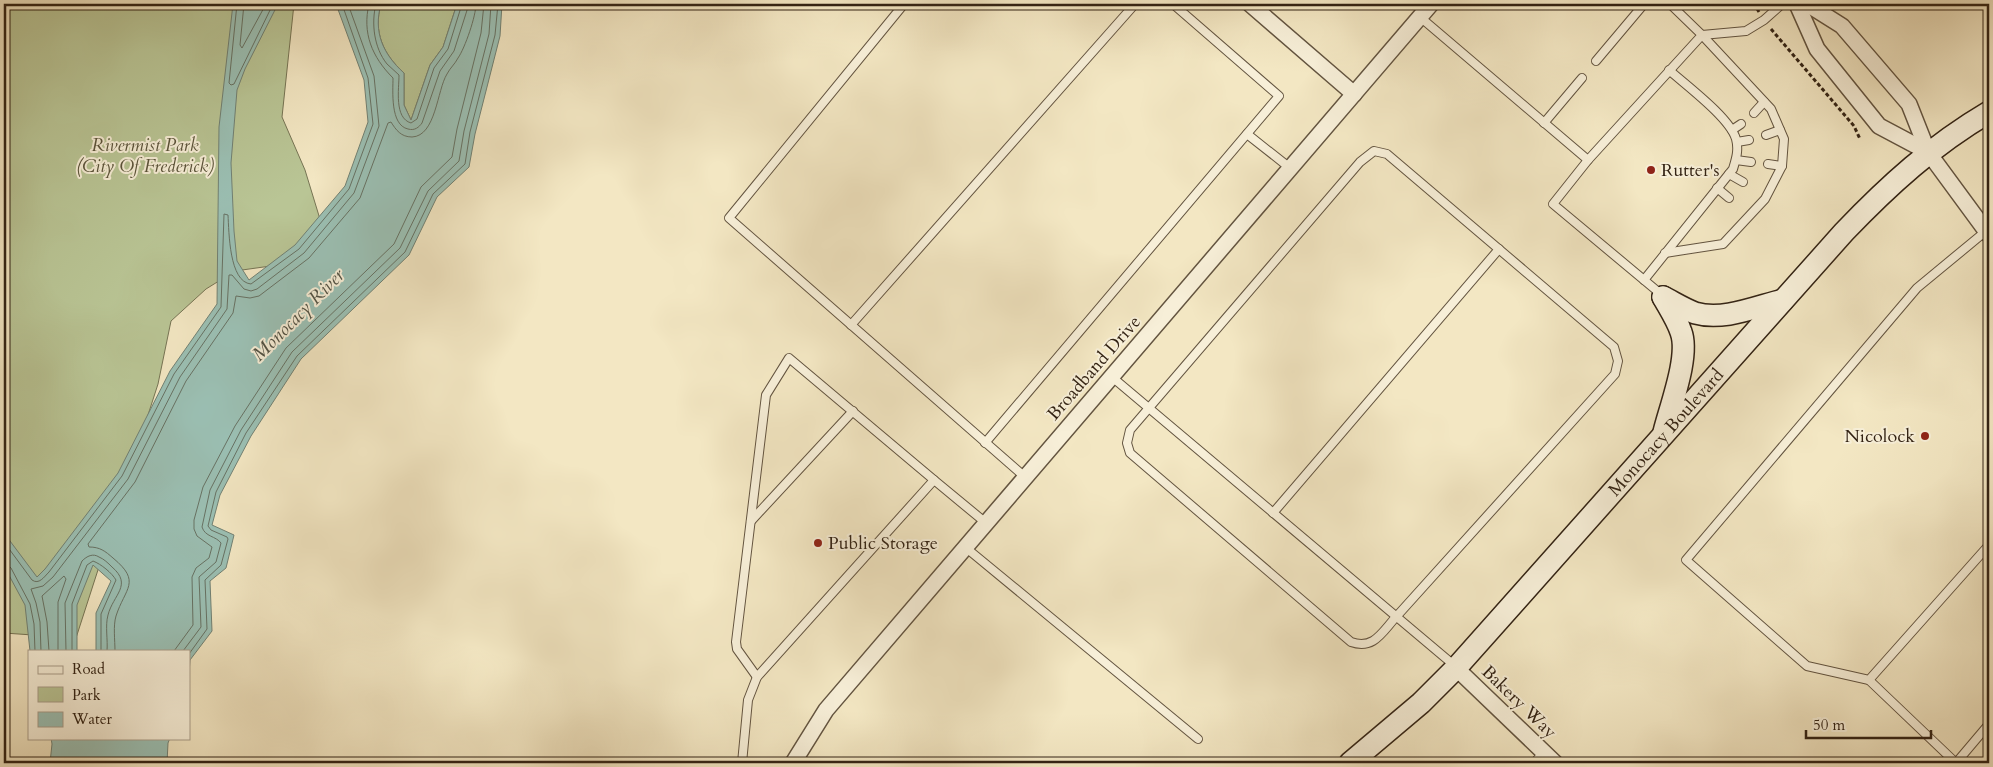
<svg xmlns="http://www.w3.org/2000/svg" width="1993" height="767" viewBox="0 0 1993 767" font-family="Cardo,serif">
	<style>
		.green { fill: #b9c595; stroke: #767454 }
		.water { fill: #9bc0b4; stroke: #718174 }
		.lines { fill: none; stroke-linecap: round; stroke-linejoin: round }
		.shore { stroke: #677264; stroke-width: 1 }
		.lane-casing { stroke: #635440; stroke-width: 10 }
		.street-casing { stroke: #635440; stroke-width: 18 }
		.secondary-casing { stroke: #332314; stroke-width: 24 }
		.path { stroke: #332314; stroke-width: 3; stroke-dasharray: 4 2.5; stroke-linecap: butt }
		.lane { stroke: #f7efd8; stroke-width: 8 }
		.street { stroke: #f7efd8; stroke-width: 15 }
		.secondary { stroke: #f7efd8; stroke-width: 21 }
		.poi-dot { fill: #8f2418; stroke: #f7efd8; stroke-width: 2 }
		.labels { text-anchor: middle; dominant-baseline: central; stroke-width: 4; stroke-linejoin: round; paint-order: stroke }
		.park-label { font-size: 18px; font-style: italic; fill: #5b543b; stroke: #f7efd8 }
		.poi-label { font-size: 18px; fill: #332314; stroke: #f7efd8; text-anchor: start }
		.street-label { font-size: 18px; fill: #332314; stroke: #f7efd8 }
		.water-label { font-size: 19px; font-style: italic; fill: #525244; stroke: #f7efd8 }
	</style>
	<rect width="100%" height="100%" fill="#f3e7c3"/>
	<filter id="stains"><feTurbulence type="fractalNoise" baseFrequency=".004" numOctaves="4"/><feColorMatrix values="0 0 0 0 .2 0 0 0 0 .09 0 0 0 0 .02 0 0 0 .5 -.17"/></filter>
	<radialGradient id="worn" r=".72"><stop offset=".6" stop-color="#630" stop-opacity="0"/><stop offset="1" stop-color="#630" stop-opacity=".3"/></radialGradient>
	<g class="green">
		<path d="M 4,4 L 294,4 L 282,117 L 305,170 L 323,229 L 285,264 L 235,271 L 206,289 L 171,321 L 158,384 L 76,638 L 4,633 Z"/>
		<path d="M 381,4 L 457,4 L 443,47 L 430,65 L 411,120 L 404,105 L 404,73 C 383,54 373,32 381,4 Z"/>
	</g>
	<g class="water">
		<path d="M 233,4 L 278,4 L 245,69 L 237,90 L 231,163 L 234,231 L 237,261 L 249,280 L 295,245 L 345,186 L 368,122 L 364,80 L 336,4 L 381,4 C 373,32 383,54 404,73 L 404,105 L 411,120 L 430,65 L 443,47 L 457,4 L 502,4 L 500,36 L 475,134 L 469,167 L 437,197 L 409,255 L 301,359 L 251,436 L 220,495 L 212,525 L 234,535 L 226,568 L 210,581 L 212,631 L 190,660 L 189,673 L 189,651 L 96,651 L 96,613 L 111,581 L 93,565 L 77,605 L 77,651 L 30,651 L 25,605 L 4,566 L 4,533 L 37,577 L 45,569 L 118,473 L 170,371 L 217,304 L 219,127 Z"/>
		<path d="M 51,738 L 170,738 L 168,743 L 167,763 L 50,763 L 52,744 Z"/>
	</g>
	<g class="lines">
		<g class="shore">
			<path d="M 237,4 L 229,83 L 231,85 L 234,84 L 273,4"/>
			<path d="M 244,4 L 240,45 L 242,48 L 266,4"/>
			<path d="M 369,4 C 362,33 372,57 393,78 C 393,91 390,125 408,129 C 415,131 419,127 422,123 L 440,71 L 454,51 L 469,4"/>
			<path d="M 376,4 C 371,23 374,48 387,64 C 391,68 395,71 399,75 C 399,89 394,118 411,123 L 417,119 L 434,68 L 448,49 L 462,4"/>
			<path d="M 4,542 L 32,580 C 39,585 44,577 49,572 L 122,476 L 174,374 L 221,307 L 224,214 L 228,215 C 229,232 229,282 251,284 L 299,249 L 349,189 L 373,124 L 368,78 L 342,4"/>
			<path d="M 4,564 L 8,565 L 11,568 L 30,604 L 34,624 L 35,651"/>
			<path d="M 41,651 L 40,622 L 36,603 L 31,589 L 43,586 L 53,577 L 128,479 L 180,377 L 227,309 L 229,275 L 232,275 L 244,289 L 251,291 L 257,289 L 304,253 L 354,193 L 379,126 L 374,76 L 348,4"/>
			<path d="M 49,651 L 47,622 L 42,596 L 64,576 L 66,579 L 58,602 L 58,651"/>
			<path d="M 66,651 L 65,603 L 82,561 C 87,556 93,553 99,557 C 104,559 108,563 112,567 C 133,585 113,595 108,615 C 105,626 108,640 107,651"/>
			<path d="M 72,651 L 72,604 L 87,565 L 93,561 C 101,564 112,573 116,580 L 101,614 L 101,651"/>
			<path d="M 115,651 C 115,640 113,626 116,616 C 125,588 142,582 113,558 C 105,551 100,547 89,547 L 88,544 L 135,482 L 186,381 L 233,313 L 236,296 L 250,298 L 259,296 L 309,258 L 360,198 L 388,123 L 391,122 C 396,130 401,137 412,137 C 436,136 437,90 447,74 C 450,68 455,64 458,58 C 465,48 476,16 476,4"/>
			<path d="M 174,651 L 193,625 L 192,577 L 196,568 L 209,558 L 212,547 L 197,536 L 194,529 L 194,520 L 203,487 L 235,426 L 286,348 L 394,244 L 421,187 L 452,157 L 457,129 L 481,33 L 484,4"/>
			<path d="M 183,651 L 201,627 L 199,577 L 216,562 L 221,543 C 216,536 205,537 202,527 L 210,490 L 241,430 L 292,352 L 400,248 L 428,191 L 459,161 L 464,131 L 489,34 L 491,4"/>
			<path d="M 189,654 L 207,629 L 205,580 L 221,565 L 228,539 L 227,537 L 211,530 L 208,526 L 216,492 L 246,433 L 297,356 L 405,252 L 433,194 L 465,164 L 470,132 L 495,35 L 498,4"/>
		</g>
		<defs>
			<g id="lane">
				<path d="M 904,4 L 729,218 L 1025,477"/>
				<path d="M 1420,17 L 1588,160"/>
				<path d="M 1702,35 L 1746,31 L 1764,20 L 1782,4"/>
				<path d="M 1596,61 L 1644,4"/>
				<path d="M 1754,113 L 1764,102"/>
				<path d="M 1544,123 L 1582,78"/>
				<path d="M 1732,130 L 1741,124"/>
				<path d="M 1247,134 L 1290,168"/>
				<path d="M 1766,135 L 1780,130"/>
				<path d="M 1737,142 L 1749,140"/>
				<path d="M 1374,151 L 1387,154 L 1614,347 L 1618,361 L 1615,374 L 1396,617 C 1382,632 1374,650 1351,642 L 1130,453 L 1127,443 L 1130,430 L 1360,162 Z"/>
				<path d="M 1736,160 L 1751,162"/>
				<path d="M 1768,164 L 1782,166"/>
				<path d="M 1729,174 L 1743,182"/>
				<path d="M 1717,188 L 1729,198"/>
				<path d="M 1986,231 L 1917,288 L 1686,560 L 1807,666 L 1869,680 L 1989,545"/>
				<path d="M 1665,253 L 1723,244 L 1765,199 L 1782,166 L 1784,139 L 1771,109 L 1702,35"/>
				<path d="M 1644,280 L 1733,169 C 1736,159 1739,150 1736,139 C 1730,118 1687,86 1669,70"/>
				<path d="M 1662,295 L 1553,204 L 1588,160 L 1702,35 L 1670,4"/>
				<path d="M 851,325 L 1135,4"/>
				<path d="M 1112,377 L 1455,666"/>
				<path d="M 985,443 L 1279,96 L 1173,4"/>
				<path d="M 1273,513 L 1499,249"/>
				<path d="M 751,521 L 853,411"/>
				<path d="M 965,547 L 1198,739"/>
				<path d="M 757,677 L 737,649 L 736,642 L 766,395 L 789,358 L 934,480"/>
				<path d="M 1869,680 L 1956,763 L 1989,724"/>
				<path d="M 742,763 L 748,700 L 757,677 L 934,480 L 986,523"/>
				<path d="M 1534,763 L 1544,752"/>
			</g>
			<g id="street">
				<path d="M 1250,4 L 1354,94"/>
				<path d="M 1797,4 L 1817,49 L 1879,126 L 1928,152"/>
				<path d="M 1807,4 L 1842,26 L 1909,104 L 1928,152 L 1989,235"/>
				<path d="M 1456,668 L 1555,763"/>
				<path d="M 793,763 L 826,710 L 1431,4"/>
			</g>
			<g id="secondary">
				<path d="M 1663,297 C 1669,308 1677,320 1681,332 C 1690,356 1670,407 1664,432"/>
				<path d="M 1663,297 C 1673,302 1684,309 1695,313 C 1723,321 1755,307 1783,300"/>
				<path id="s1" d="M 1350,763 L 1421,703 L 1456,668 L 1844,232 C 1889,185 1933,145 1989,112"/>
			</g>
		</defs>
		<use href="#lane" class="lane-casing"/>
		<use href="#street" class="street-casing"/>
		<use href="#secondary" class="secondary-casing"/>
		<g class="path">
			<path d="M 1754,4 L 1759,12"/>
			<path d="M 1771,29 L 1854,126 L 1860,139"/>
		</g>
		<use href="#lane" class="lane"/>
		<use href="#street" class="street"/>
		<use href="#secondary" class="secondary"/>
	</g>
	<g class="poi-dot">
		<circle cx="1651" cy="170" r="5"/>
		<circle cx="1925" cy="436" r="5"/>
		<circle cx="818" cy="543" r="5"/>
	</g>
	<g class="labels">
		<g class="park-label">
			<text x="145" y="145">Rivermist Park<tspan x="145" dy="21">(City Of Frederick)</tspan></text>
		</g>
		<g class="poi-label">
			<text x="1661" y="170">Rutter's</text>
			<text x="1915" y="436" text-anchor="end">Nicolock</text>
			<text x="828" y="543">Public Storage</text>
		</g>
		<g class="street-label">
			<text transform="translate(1094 368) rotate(-49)">Broadband Drive</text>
			<text stroke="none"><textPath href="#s1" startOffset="458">Monocacy Boulevard</textPath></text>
			<text transform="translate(1519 702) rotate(44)">Bakery Way</text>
		</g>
		<g class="water-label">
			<text transform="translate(298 315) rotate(-45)">Monocacy River</text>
		</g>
	</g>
	<rect width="1993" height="767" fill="none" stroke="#f3e7c3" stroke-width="20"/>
	<rect x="5" y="5" width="1983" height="757" fill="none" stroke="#332314" stroke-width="2.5"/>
	<rect x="10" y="10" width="1973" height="747" fill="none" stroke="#332314"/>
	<rect x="28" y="650" width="162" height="90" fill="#f7efd8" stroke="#a99d8a"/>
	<rect x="38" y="666" width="25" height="8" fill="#f7efd8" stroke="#a99d8a"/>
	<text x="72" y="674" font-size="15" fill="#332314">Road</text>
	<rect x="38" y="687" width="25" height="15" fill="#b9c595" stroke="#a99d8a"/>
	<text x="72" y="700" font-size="15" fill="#332314">Park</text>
	<rect x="38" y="712" width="25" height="15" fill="#9bc0b4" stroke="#a99d8a"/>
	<text x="72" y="724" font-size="15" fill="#332314">Water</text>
	<path d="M1806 730v8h125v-8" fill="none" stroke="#332314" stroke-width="2.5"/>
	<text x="1813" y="730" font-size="15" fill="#332314" stroke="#f7efd8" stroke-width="4" paint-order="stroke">50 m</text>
	<rect width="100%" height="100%" filter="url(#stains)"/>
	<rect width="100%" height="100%" fill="url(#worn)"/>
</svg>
